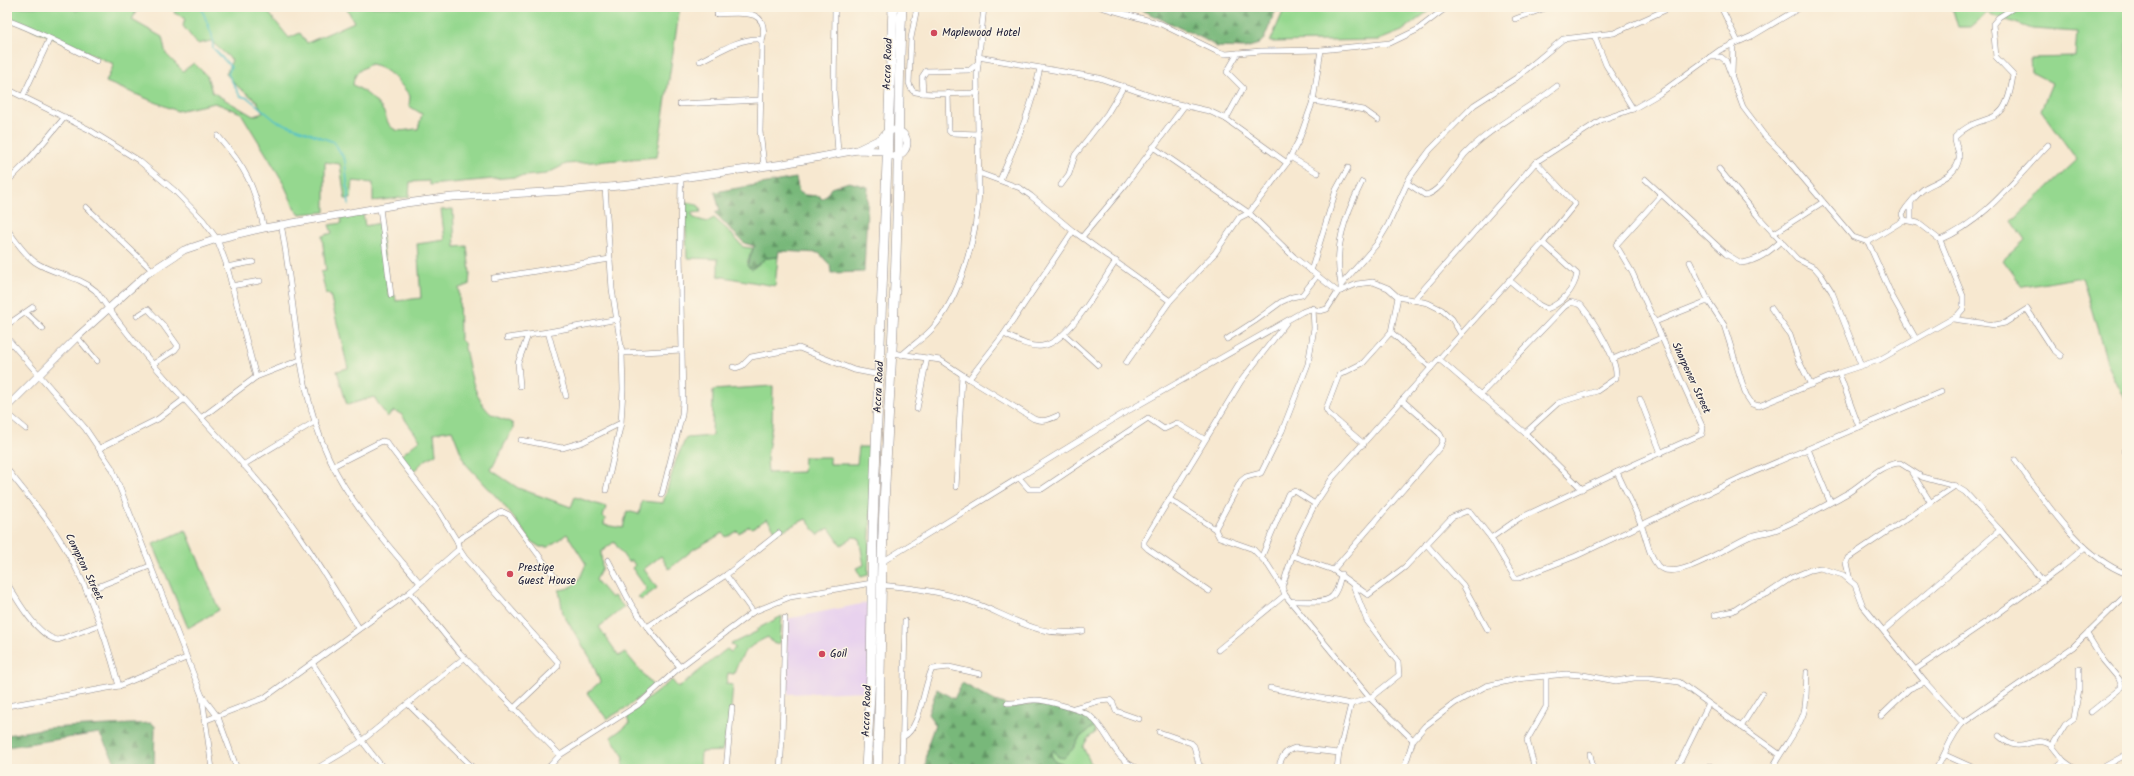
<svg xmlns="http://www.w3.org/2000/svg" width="2134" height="776" viewBox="0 0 2134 776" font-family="Kalam,sans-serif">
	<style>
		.built { fill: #e8d2ee }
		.green { fill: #95d88f; stroke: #5c7d65; fill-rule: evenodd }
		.forest { fill: url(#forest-firs); stroke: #4d6d5a }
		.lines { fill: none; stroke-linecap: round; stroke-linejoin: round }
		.stream { stroke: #53c1c9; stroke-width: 1.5 }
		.street-casing { stroke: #8c8586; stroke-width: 6 }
		.secondary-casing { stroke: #8c8586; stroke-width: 8 }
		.highway-casing { stroke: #8c8586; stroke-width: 10 }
		.street { stroke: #fff; stroke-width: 5 }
		.secondary { stroke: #fff; stroke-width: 7 }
		.highway { stroke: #fff; stroke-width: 9 }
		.poi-dot { fill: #d1495b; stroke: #fcf5e5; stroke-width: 1.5 }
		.labels { text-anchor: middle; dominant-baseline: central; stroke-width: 3; stroke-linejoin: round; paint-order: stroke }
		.poi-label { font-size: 11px; fill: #22223b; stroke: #fcf5e5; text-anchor: start }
		.street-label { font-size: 11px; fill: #22223b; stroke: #fcf5e5 }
	</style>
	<defs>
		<pattern id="forest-firs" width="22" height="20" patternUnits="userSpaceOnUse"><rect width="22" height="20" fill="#78b87a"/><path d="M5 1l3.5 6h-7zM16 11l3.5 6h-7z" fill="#629565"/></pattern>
	</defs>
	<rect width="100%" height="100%" fill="#fcf5e5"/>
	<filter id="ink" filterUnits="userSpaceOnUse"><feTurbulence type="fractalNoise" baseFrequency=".025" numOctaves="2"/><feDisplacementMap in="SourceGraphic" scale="8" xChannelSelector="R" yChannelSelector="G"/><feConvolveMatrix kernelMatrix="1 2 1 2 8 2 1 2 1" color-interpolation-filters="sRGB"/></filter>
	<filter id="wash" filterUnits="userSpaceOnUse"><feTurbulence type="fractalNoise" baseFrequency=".012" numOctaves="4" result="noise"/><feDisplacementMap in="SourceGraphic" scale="16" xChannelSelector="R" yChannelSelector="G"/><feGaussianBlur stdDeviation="0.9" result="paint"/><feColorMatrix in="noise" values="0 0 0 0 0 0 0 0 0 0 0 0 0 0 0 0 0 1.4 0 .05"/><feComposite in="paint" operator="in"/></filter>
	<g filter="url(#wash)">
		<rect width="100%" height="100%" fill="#f7e8d0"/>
		<path class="built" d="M 871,602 L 868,691 L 788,694 L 786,619 Z"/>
		<g class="green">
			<path d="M 7,7 L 72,7 L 76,11 L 82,7 L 138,7 L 132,20 L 162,37 L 166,54 L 183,71 L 194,63 L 207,76 L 212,92 L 253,116 L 263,113 L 257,101 L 238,87 L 226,74 L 232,60 L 211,41 L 197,44 L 183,26 L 185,18 L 174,13 L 176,7 L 268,7 L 268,12 L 289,38 L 300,33 L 307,43 L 354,22 L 346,7 L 680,7 L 657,157 L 566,164 L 546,174 L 430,185 L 429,181 L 410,182 L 409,197 L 373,201 L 373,183 L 353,181 L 351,199 L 345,199 L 340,164 L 325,162 L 325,212 L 299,214 L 295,209 L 282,180 L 241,113 L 215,103 L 177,111 L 106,82 L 114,64 L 7,18 ZM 371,64 C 388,67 400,83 410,96 L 409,106 L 422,114 L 418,129 C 410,129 402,132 396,130 C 386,126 387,116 382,109 C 374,99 365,91 353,85 C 354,72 361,69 371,64 Z"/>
			<path d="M 1285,7 L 1434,7 L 1402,31 L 1379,40 L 1270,42 Z"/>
			<path d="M 1952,7 L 2127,7 L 2127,403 L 2108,365 L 2082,277 L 2023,287 L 2003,260 L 2025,240 L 2012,221 L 2077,160 L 2041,110 L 2052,83 L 2031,72 L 2030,58 L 2075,57 L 2077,32 L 2032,29 L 1987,13 L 1971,27 L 1958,27 Z"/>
			<path d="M 685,203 L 693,203 L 699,206 L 701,212 L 691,213 L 694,218 L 707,222 L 714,218 L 729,231 L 743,247 L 753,248 L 748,260 L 747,266 L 752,269 L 766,258 L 778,257 L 775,286 L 718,276 L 718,259 L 687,258 Z"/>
			<path d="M 453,209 L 455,247 L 467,246 L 470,273 L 469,285 L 459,288 L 460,339 L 464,343 C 469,365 472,394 488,411 C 495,419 506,418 513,424 L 513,428 L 491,470 L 518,488 L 571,507 L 575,497 L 606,507 L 603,517 L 605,518 L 604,525 L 623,528 L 627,511 L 639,514 L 642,501 L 663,503 L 676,460 L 686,438 L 712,436 L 713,390 L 773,386 L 772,424 L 767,458 L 768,473 L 803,472 L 804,457 L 830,457 L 830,464 L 857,464 L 859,447 L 874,447 L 868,575 L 861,577 L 856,568 L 864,565 L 859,538 L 853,537 L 841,545 L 829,528 L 818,535 L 806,519 L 777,533 L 767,519 L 752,528 L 749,526 L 739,533 L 737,531 L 726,537 L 723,533 L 694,549 L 669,569 L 661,556 L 644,569 L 657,588 L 641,600 L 638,597 L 647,589 L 632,568 L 635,565 L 631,560 L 628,562 L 614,542 L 601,552 L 602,568 L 596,580 L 611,598 L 614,596 L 624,607 L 599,627 L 619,656 L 625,652 L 653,686 L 629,706 L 607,719 L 587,693 L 600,682 L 591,659 L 563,614 L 559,590 C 577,588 579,580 586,564 L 567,534 L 548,547 L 540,547 L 532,542 L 503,504 L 465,463 L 452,430 L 434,433 L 436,454 L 424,461 L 413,472 L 399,457 L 420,440 L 401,414 L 394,411 L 387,417 L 374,397 L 347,405 L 337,371 L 348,368 L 330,294 L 326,294 L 321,272 L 326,271 L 322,236 L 332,233 L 329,225 L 342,223 L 341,217 L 363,214 L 365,226 L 380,223 L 389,296 L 395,295 L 396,301 L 421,298 L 417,244 L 445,240 L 441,210 Z"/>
			<path d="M 186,530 L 219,610 L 188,628 L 153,544 Z"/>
			<path d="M 782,616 L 780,643 L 774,644 L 768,637 C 748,646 741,653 734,674 L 728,673 L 726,684 L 733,685 L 730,720 L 722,751 L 701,752 L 700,769 L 622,769 L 624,757 L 611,737 L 629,724 L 627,715 L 672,680 L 678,688 L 724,651 L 727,649 L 731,652 L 735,648 L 731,644 L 758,631 L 757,629 Z"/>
			<path d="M 1094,726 L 1095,733 L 1088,738 L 1083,747 L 1090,762 L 1098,769 L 1065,769 L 1064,764 L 1055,761 L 1051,755 L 1052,751 L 1054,749 L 1058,757 L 1072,750 L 1080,737 Z"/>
		</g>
		<g class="forest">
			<path d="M 1141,7 L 1277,7 L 1264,39 L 1259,44 L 1245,48 L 1217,47 L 1204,39 L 1139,9 Z"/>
			<path d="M 796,178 L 799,192 L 805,195 L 820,196 L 821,199 L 826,196 L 831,188 L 849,182 L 868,187 L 864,272 L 831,273 L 830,265 L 819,253 L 779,251 L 778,257 L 766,258 L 752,269 L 747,266 L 754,246 L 744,243 L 715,213 L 720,211 L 715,192 Z"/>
			<path d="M 962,683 L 995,701 L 1013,707 L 1035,703 L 1088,716 L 1094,726 L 1080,737 L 1072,750 L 1064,758 L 1058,757 L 1054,750 L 1052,751 L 1051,755 L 1055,761 L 1064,764 L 1065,769 L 925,769 L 928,744 L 935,724 L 928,714 L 937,689 L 954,699 Z"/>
			<path d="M 151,723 L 155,726 L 154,769 L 119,769 L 99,733 L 7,747 L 7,735 L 47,728 Z"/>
		</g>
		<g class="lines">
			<path class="stream" d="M 201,7 L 212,35 L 213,48 L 231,67 L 228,74 L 240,96 L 248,98 L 276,121 L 334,142 L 345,160 L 349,205"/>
		</g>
	</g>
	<g filter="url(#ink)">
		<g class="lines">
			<defs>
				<g id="street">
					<path d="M 835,7 L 834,93 L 838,153"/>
					<path d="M 917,7 L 911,38 L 909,83 C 910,86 911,89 913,91 C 920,96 967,93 978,93"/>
					<path d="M 1101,7 L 1161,24 L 1216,51 L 1226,54 L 1261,51 L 1321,50 L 1390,43 L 1417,30 L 1447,7"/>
					<path d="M 1721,7 L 1738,42"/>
					<path d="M 717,14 C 740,13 771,7 762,42"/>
					<path d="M 1515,19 L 1548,7"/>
					<path d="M 7,20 C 38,31 67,47 97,61"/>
					<path d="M 1594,35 L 1606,65 L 1633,109"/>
					<path d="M 978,57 L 1099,78 L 1165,101 L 1209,111 L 1226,119 L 1287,163"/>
					<path d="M 700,61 C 717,53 739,38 759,39 L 762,42 L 760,131 L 764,166"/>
					<path d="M 1732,74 L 1733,44"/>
					<path d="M 7,89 L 88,129 L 138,160 L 175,191 L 203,220 L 217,239 L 226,263 L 256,377"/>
					<path d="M 923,93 L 922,77 L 926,71 L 970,70 L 978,63"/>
					<path d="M 948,93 L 949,131 L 951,133 L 978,134"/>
					<path d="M 23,96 L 49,40"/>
					<path d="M 1313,101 L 1364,110 L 1378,120"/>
					<path d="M 680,104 L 760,100"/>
					<path d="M 1226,119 L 1243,88 L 1227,72 L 1238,53"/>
					<path d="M 218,136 C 246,168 254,185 264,228"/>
					<path d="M 1153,147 L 1249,213 L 1294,257 L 1338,292"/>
					<path d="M 1290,157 L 1318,173"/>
					<path d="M 1719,169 L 1757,215 L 1797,259 L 1815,268 L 1821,275 L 1832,292 L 1861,365"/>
					<path d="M 979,173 L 1020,188 L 1031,196 L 1073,231 L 1170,301"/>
					<path d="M 1645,179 L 1726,254 L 1741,263 C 1758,261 1769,252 1781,241"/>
					<path d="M 1000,180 C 1016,143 1032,108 1040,68"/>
					<path d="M 7,182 L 26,163 L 65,117"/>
					<path d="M 1407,183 L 1425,195 C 1439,194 1456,164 1465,154 C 1492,126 1527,110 1557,86"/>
					<path d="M 1061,185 L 1069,174 L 1075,155 L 1107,114 L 1124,86"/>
					<path d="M 605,187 L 612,289 L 622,353 L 623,389 L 621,423 L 606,490"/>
					<path d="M 86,207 L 152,270"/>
					<path d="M 380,208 L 391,295"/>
					<path d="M 1904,220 L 1902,214 C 1907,206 1917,194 1925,188 C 1937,181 1957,176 1959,158 C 1960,151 1954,144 1955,137 C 1985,107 2005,135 2013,75 L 1996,57 L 1993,24 L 1999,17 L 2015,7"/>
					<path d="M 1911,220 L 1911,203"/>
					<path d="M 281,224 C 296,302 295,386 329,458 C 350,504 388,545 420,583"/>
					<path d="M 7,229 C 15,240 24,254 35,262 C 54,275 78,275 96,291 C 146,364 211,425 268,493 C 302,535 330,583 359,628"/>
					<path d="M 1773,234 L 1823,202"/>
					<path d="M 1082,237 L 1127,183 L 1185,105"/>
					<path d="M 1940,240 C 1984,222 2016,178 2048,145"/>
					<path d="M 1868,242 L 1892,296 L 1916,339"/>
					<path d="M 1690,262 L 1709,302"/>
					<path d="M 226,267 L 253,262"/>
					<path d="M 1311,271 L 1336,190 L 1348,168"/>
					<path d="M 493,278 L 610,259"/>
					<path d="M 1509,280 L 1539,305 L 1547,309 C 1562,303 1574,290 1577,274 L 1543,243"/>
					<path d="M 1341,285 C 1333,247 1345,216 1362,182"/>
					<path d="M 231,286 L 260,281"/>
					<path d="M 1341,291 L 1341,285 L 1376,245 L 1388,225 L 1410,177 L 1430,150 L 1474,105 L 1516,78 L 1563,39 L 1614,33 L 1672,7"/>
					<path d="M 1398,297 L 1391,332 L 1431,368"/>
					<path d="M 1414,300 L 1536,162 L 1601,120 L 1633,109 L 1659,94 L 1720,50 L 1752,36 L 1801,7"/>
					<path d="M 1771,308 L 1790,335 L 1798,359 L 1811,385"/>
					<path d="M 26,313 L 43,329"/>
					<path d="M 137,316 L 148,309 L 163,325 L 178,346 L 175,350 L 153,364"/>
					<path d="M 1953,319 L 1995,325 L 2005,323 L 2027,309 L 2053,349 L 2061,356"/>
					<path d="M 1655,322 L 1705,302 L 1709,302 L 1724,325 L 1746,395 L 1752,404 L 1759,406 L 1839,373 L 1879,360 L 1957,316 L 1963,309 L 1963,296 L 1940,240 L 1918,223 L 1904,220 L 1868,242 L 1853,237 L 1781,152 L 1764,135 L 1743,107 L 1726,61 L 1721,57 L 1710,57"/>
					<path d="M 7,325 L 33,307"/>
					<path d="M 548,332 L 566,396"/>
					<path d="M 1004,334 C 1015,339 1029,348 1042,346 C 1069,343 1101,283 1116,261"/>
					<path d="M 1064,334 L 1098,365"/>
					<path d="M 77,337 L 97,361"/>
					<path d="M 7,338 L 85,428 L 112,468 L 202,696 L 212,769"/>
					<path d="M 507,338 L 548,332 L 618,319"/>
					<path d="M 1227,339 L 1255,321 L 1281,302 L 1292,297 L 1302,295 L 1317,276"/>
					<path d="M 622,353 L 682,350"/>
					<path d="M 893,353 L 940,360 L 969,379 L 1034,419 C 1043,422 1048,420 1057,416"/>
					<path d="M 902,355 C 912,345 923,339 932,329 C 961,297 977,234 979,192 L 977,74 L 984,7"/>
					<path d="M 1439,359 L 1525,433 L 1582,489"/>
					<path d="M 1613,359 L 1661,338"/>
					<path d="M 1126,363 L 1170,301 L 1215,253 L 1239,218 L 1249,213 L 1287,163 L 1299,140 L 1313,101 L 1321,50"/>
					<path d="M 733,367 L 736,368 L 742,366 L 751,357 L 799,348 L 854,370 L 880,375"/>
					<path d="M 1839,373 L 1859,427"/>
					<path d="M 969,379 L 1004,334 L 1073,231"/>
					<path d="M 520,386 L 518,363 L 528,335"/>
					<path d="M 1481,394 L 1564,307 L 1571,302 L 1581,305 C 1593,320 1618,358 1616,378 L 1597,391 L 1558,403 L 1525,433"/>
					<path d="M 1640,399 L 1661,453"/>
					<path d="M 917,409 L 927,358"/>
					<path d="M 7,413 L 26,429"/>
					<path d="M 201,418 L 256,377 L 300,360"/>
					<path d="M 521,440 L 562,448 L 583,442 L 621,423"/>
					<path d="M 1364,444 L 1329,414 L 1326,409 L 1339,375 L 1363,363 L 1391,332"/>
					<path d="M 100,448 L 158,419 L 183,400"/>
					<path d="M 1808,449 L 1830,502"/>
					<path d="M 2124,451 L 2127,451"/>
					<path d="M 2015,460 C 2045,501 2079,556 2127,574"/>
					<path d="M 243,465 L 316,421"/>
					<path d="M 333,466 L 382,441 L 386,442 L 438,510 L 457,541 L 459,549 L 465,558 L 558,662 L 558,666 L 554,670 L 513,709"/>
					<path d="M 7,469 C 23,490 41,510 55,532 C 86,578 105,633 119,686"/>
					<path d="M 1617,472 C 1625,490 1635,508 1642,527 C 1647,540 1649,556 1658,566 C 1675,584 1731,544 1749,537 C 1758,533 1769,533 1778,529 C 1802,519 1824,506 1846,494 C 1864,484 1879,464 1900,463 L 1922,477 L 1955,486 L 1965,492 L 2000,530 L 2042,580"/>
					<path d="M 1912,473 L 1931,503"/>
					<path d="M 1020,479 L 1029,489 L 1042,489 L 1148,418 L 1164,429 L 1177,423 L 1204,439"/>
					<path d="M 956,487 L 962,375"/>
					<path d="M 662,494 L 682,415 L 683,402 L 680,252 L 681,178"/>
					<path d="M 1169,499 L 1215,529"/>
					<path d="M 1491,538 L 1518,519 L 1617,472 L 1702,434 L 1703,428 L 1632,272 L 1616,245 L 1661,195"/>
					<path d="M 457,541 L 499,513 L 503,512 L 509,515 L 557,580"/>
					<path d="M 1426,544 L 1463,585 L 1488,630"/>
					<path d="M 1262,556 L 1288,494 L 1295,491 L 1315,504"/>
					<path d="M 1293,556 L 1333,570 L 1368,595 L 1405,567 L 1452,517 L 1467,511 L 1471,513 L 1491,538 L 1515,578 L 1519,578 L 1576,556 L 1742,477 L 1941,392"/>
					<path d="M 608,560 L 631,604 L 647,627 L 680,667"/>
					<path d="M 882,562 L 1119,416 L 1302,312 C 1309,309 1312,308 1320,311 L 1327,309 L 1338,292 L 1357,284 L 1373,282 L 1388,288 L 1398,297 L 1428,303 L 1442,310 L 1452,319 L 1461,334"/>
					<path d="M 1333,570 L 1440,447 L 1443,440 L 1440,434 L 1402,400"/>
					<path d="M 726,575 L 753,612"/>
					<path d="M 1850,580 L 1846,563 L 1848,558 L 1955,486"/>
					<path d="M 7,583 C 17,600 38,637 58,640 L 99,625"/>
					<path d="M 882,585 C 911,588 941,591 969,601 C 1010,615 1036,639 1083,631"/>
					<path d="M 1282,587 L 1268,565 L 1253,549 L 1219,537 L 1215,529 L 1241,481 L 1246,477 L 1261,473 L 1282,431 L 1308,364 L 1314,328 L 1313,308"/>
					<path d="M 87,591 L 150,566"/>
					<path d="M 1209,591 L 1148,549 L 1144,545 L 1144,541 L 1241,381 L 1286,323"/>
					<path d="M 410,592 L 459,652 L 560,755"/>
					<path d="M 1293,601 C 1322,600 1335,609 1341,574"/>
					<path d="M 1715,615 L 1733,611 L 1750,600 L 1767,594 L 1791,578 L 1810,570 L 1820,568 L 1843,575 L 1855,585 L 1863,606 L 1925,682 L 1963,723"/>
					<path d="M 647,627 L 726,575 L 779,533"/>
					<path d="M 1884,630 L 2000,530"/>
					<path d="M 2087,634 L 2103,660 L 2119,679 L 2122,687 L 2091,712"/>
					<path d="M 1218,650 L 1285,595"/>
					<path d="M 313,664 L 365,745 L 384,769"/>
					<path d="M 1915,670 L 1996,615 L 2062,567 L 2085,547"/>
					<path d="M 1270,688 L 1351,704 L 1370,698 L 1399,675 L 1398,662 L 1367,621 L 1353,585"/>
					<path d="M 202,696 L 218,717 L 237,769"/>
					<path d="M 1007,703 C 1017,704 1025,700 1034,700 C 1043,699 1082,710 1090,716 C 1110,732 1111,757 1138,769"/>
					<path d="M 408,704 L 474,769"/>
					<path d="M 7,706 L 119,686 L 186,658"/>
					<path d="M 1074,708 L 1099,701 L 1110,700 L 1113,703 L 1116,711 L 1139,719"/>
					<path d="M 1881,716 L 1909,689 L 1925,682"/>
					<path d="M 204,721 L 264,698 L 410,592 L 459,549"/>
					<path d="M 1741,727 L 1762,694"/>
					<path d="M 1159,732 L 1191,743 L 1194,746 L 1199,765 L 1205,769"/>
					<path d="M 1999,736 C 2023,758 2031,732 2052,746"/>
					<path d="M 903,737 C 921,728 923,687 932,669 L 949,667 L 980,674"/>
					<path d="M 1413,740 L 1370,698 L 1285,595 L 1282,587 L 1299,536 L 1315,504 L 1333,477 L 1543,243 L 1575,204 L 1536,162"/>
					<path d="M 1590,754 L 1593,769"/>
					<path d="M 1945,755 L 1976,769"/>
					<path d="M 2064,761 L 2052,746 L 2065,725 L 2074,718 L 2079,689 L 2079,669"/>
					<path d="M 316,769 L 359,743 L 464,658"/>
					<path d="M 547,769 L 560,755 L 638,705 L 680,667 L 753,612 L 790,597 L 872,583"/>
					<path d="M 726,769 L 732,707"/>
					<path d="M 780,769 L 782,739 L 785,618"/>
					<path d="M 902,769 L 905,621"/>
					<path d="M 1278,769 C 1281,758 1284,751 1295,748 L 1339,753"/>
					<path d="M 1337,769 L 1339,753 L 1351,704"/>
					<path d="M 1404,769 L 1413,740 L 1425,726 L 1455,703 L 1486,686 L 1517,679 L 1566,674 L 1583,675 L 1616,681 L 1634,678 L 1649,678 L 1679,682 L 1779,754"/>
					<path d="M 1535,769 L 1527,740 L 1546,707 L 1546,676"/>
					<path d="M 1681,769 L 1679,764 L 1708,705"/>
					<path d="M 1704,769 L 1710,766 L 1714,769"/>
					<path d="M 1772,769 C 1781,750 1798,732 1804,712 C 1807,700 1806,685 1807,672"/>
					<path d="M 1936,769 C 1946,754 1950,736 1963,723 L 2073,647 L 2127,594"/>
					<path d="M 2054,769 L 2064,761 L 2075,769"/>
					<path d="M 2100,769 L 2127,754"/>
				</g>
				<g id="secondary">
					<circle cx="894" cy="143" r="13"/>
					<path d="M 857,150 L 882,138"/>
					<path d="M 7,407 L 77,337 L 147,274 L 184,250 L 217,239 L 264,228 L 406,203 L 452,197 L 565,191 L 630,185 L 783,164 L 857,150 L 883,151"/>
				</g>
				<g id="highway">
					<path d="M 866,769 L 871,675 L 873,525 L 893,7"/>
					<path d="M 877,769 C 881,700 880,631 882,562 C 885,447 895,333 897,218 C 899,147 898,77 902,7"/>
				</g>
			</defs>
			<use href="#street" class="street-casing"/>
			<use href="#secondary" class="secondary-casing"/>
			<use href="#highway" class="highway-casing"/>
			<use href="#street" class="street"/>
			<use href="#secondary" class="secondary"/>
			<use href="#highway" class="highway"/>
		</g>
	</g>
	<g class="poi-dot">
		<circle cx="934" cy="33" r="4"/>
		<circle cx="510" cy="574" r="4"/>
		<circle cx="822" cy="654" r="4"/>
	</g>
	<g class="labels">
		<g class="poi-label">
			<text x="942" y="33">Maplewood Hotel</text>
			<text x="518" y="568">Prestige<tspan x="518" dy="13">Guest House</tspan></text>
			<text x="830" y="654">Goil</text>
		</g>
		<g class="street-label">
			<text transform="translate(888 64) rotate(-88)">Accra Road</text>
			<text transform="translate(1691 378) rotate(65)">Sharpener Street</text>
			<text transform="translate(879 387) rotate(-87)">Accra Road</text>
			<text transform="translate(84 567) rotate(64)">Compton Street</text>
			<text transform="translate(867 711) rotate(-88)">Accra Road</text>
		</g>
	</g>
	<rect width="2134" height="776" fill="none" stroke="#fcf5e5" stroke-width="24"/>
</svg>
